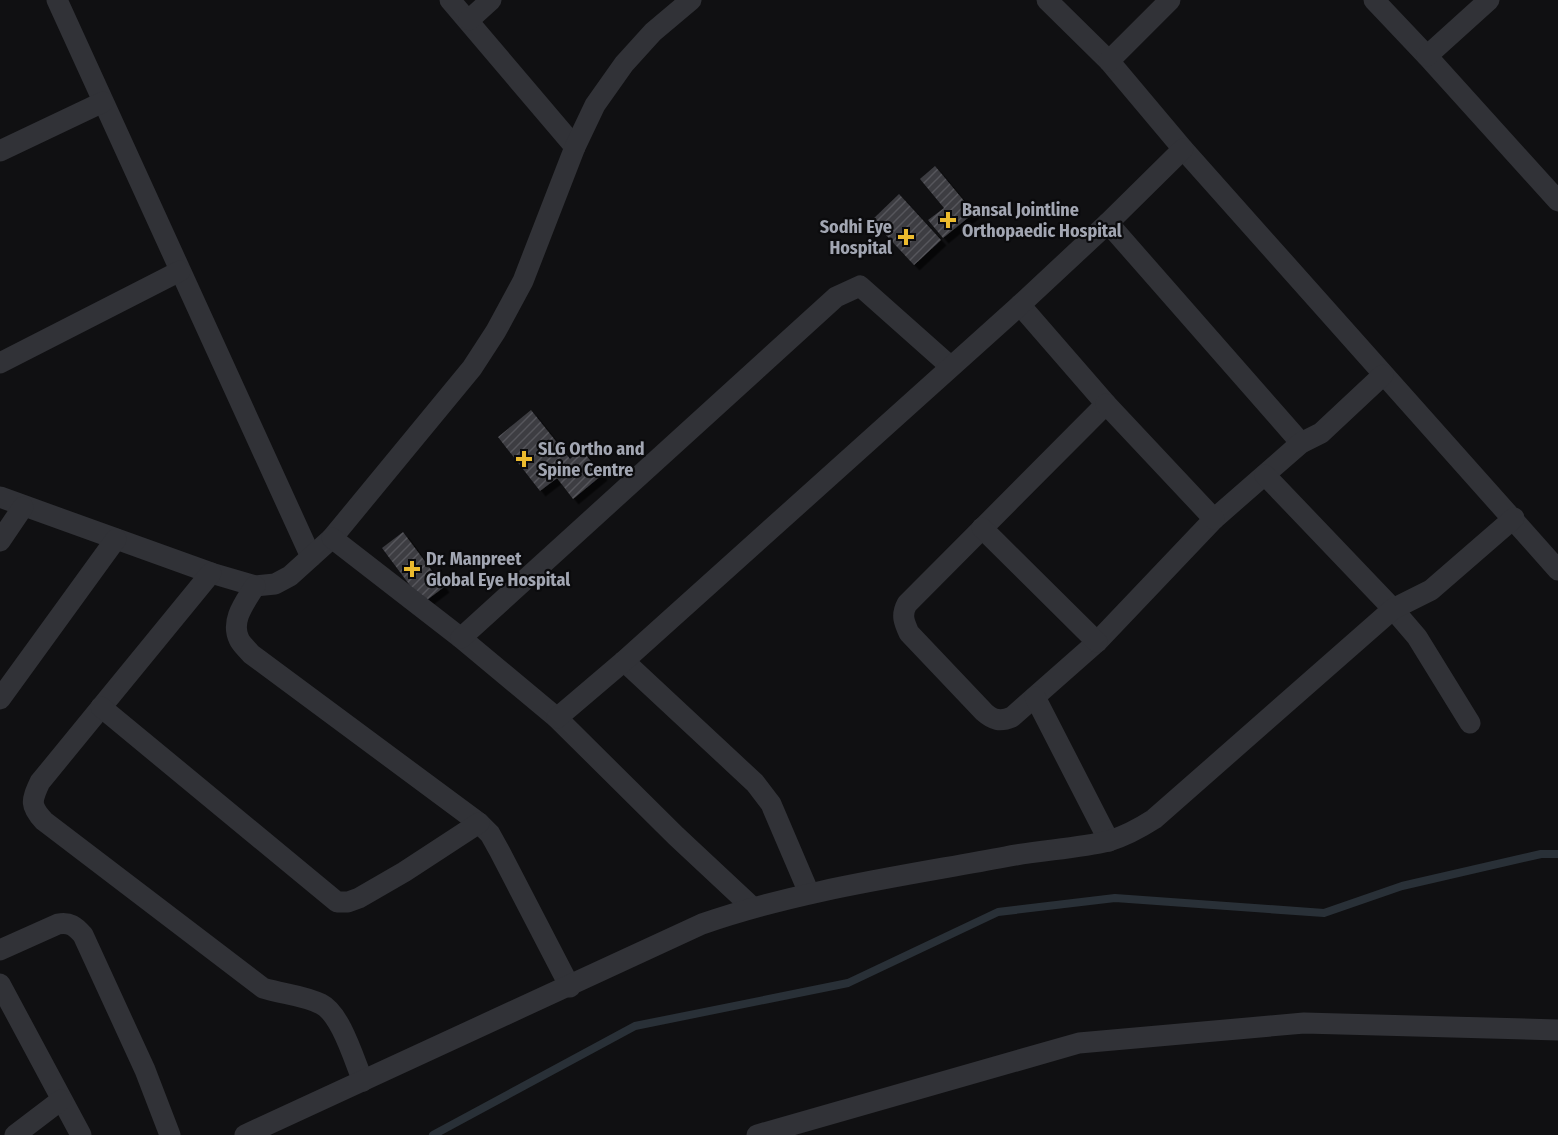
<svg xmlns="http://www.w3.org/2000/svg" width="1558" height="1135" viewBox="0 0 1558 1135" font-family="'Fira Sans Condensed',sans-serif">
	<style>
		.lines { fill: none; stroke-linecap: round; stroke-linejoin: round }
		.stream { stroke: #293037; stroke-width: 8 }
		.building { fill: url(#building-hatch); filter: url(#shadow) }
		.street { stroke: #313237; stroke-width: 21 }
		.poi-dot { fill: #ecbb2e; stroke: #0b0b0d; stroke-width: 2 }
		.labels { text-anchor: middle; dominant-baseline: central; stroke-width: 4.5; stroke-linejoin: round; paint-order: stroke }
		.poi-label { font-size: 18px; font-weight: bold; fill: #a2a6b2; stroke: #0b0b0d; text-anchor: start }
	</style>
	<defs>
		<pattern id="building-hatch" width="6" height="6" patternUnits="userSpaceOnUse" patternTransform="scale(1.5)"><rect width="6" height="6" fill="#3d3d42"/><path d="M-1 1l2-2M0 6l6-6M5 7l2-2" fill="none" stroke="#56565b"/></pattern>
		<filter id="shadow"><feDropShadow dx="5.5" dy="5.5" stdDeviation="0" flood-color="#0009"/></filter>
	</defs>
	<rect width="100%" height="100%" fill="#101012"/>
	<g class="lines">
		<path class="stream" d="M 433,1135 L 635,1026 L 848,983 L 998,912 L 1115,898 L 1324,913 L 1402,886 L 1541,854 L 1558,854"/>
	</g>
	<g class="building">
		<path d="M 935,166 L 974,213 L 943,238 L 928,220 L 944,208 L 920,179 Z"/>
		<path d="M 899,194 L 941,240 L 914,265 L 872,220 Z"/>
		<path d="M 531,410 L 570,459 L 581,449 L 602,475 L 573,499 L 557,478 L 540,491 L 498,437 Z"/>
		<path d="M 403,532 L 444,587 L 423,603 L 382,548 Z"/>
	</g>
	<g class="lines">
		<g class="street">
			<path d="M 57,0 L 311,557"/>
			<path d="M 450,0 L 575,147"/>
			<path d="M 1047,0 L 1109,61 L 1183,149 L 1558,570"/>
			<path d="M 1374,0 L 1427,56 L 1558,201"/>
			<path d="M 469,20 L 491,0"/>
			<path d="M 1427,56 L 1489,0"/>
			<path d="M 1109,61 L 1170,0"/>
			<path d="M 0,151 L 103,102"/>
			<path d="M 1108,223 L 1301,443"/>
			<path d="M 1020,305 L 1106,404 L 907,604 C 901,615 904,622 909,633 L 984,712 C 993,720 1000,722 1012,717 L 1097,642 L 1214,519 L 1301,443 L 1321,433 L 1383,375"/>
			<path d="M 0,363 L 180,271"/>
			<path d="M 1106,404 L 1214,519"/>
			<path d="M 1265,475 L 1393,609 L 1417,637 L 1470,723"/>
			<path d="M 0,497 L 211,573 L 255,586 L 275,584 L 290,576 L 332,538 L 472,368 L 496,331 L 523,281 L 575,147 L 595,105 L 624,64 L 653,32 L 691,0"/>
			<path d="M 982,528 L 1097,642"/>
			<path d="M 332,538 L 461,638 L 557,718 L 676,836 L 752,907"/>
			<path d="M 0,541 L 23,507"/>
			<path d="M 211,573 L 40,782 C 31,801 30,806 44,821 L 263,988 C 282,994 303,995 321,1004 C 341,1014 354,1060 363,1081"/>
			<path d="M 255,586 C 246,601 230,620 239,639 C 241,644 247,649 251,654 L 479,823 L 490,834 L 500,852 L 570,987"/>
			<path d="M 461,638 L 836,297 L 860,286 L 950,366"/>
			<path d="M 624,661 L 755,783 L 771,804 L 809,893"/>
			<path d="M 1035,697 L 1109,841"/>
			<path d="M 0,699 L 116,539"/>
			<path d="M 101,707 L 337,902 L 348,902 L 359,898 L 404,872 L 479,823"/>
			<path d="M 557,718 L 624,661 L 1020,305 L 1108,223 L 1183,149"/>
			<path d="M 0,950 L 58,924 C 70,922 75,926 83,935 L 145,1070 L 170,1135"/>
			<path d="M 0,984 L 81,1135"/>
			<path d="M 15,1135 L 61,1100"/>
			<path d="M 245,1135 L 702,924 C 800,890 903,876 1005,857 C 1039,850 1075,849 1109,841 C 1125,836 1140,828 1154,819 L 1393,609 L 1431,590 L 1514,518"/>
			<path d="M 757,1135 L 1079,1043 L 1304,1023 L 1558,1030"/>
		</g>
	</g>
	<g class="poi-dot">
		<path d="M945 211h6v6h6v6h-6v6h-6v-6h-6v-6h6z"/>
		<path d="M903 228h6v6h6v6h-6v6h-6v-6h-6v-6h6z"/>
		<path d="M521 450h6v6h6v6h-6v6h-6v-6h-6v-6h6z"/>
		<path d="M409 560h6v6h6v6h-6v6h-6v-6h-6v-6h6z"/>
	</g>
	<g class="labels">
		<g class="poi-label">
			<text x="962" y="210">Bansal Jointline<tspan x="962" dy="21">Orthopaedic Hospital</tspan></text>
			<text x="892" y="227" text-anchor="end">Sodhi Eye<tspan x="892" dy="21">Hospital</tspan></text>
			<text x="538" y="449">SLG Ortho and<tspan x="538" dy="21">Spine Centre</tspan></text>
			<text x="426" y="559">Dr. Manpreet<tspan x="426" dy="21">Global Eye Hospital</tspan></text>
		</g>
	</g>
</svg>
